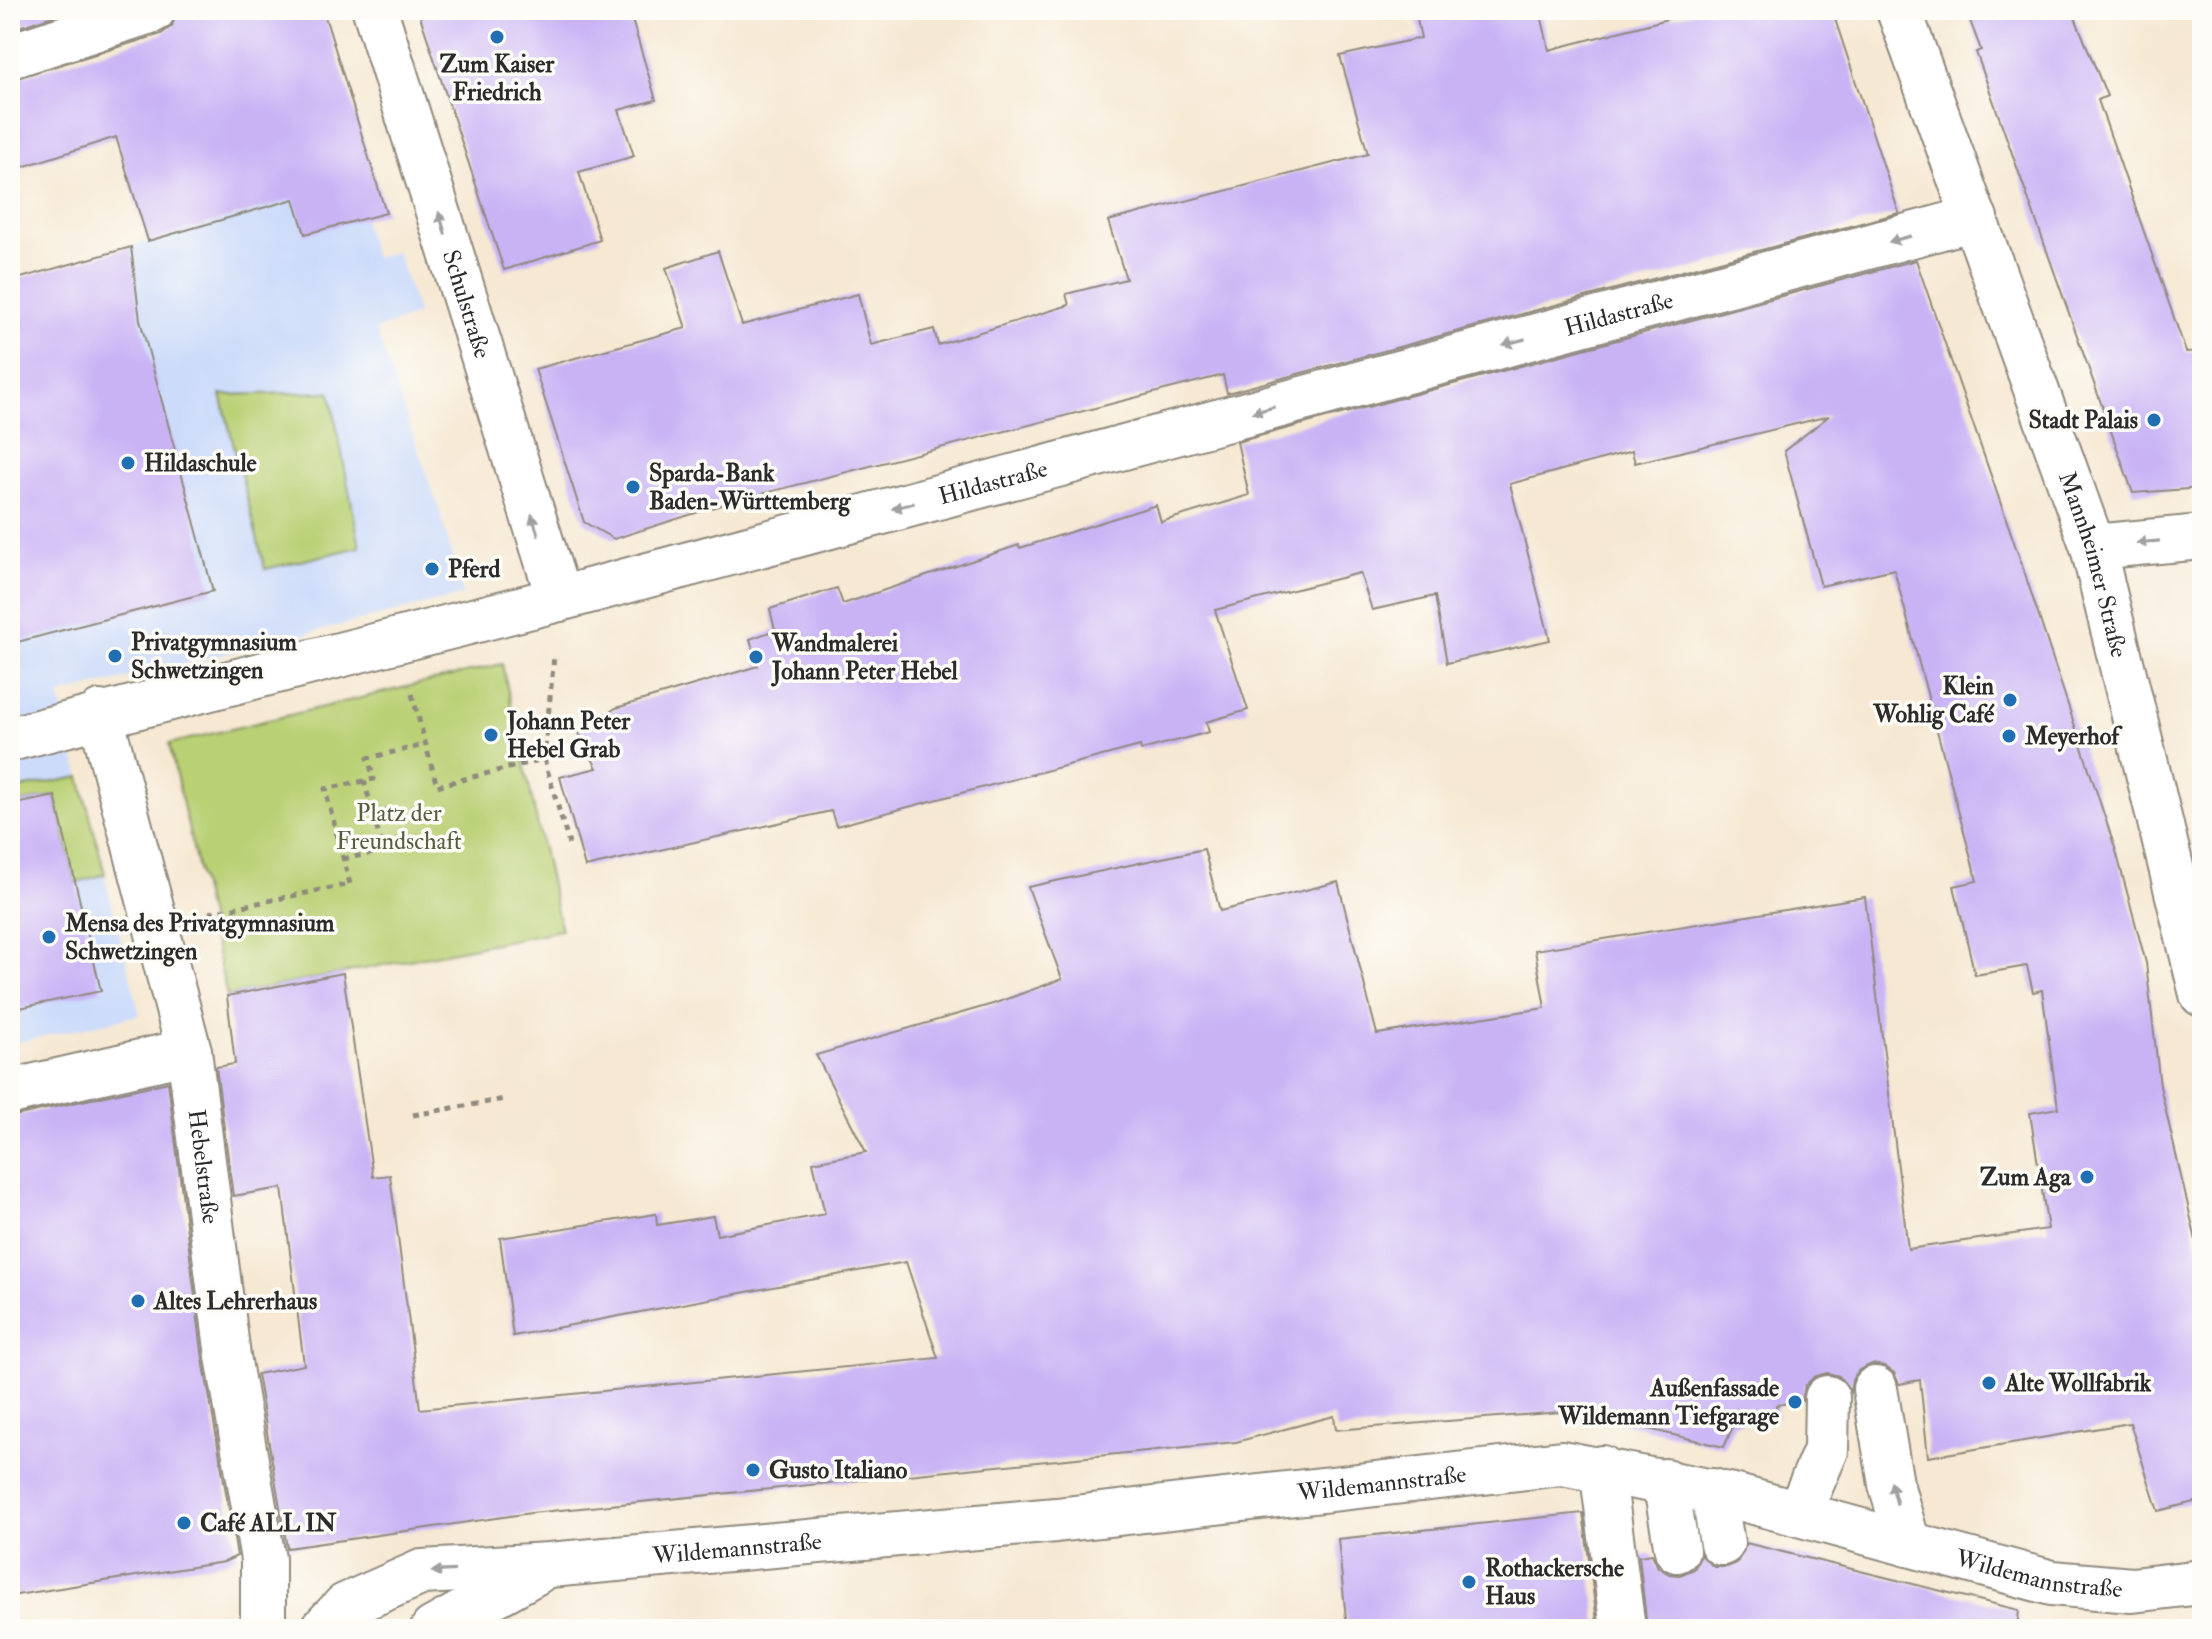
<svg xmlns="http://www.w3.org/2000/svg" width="2212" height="1639" viewBox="0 0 2212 1639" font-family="'IM FELL Double Pica',serif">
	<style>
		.built { fill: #ccdbfa }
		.green { fill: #bad075; stroke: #727e50; stroke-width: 2 }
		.building { fill: #c9b3f5 }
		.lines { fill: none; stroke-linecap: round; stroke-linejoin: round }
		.minor-casing { stroke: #908a7e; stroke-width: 48 }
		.path { stroke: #908a7e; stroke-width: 5; stroke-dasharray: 6 6; stroke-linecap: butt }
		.minor { stroke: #fff; stroke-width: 44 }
		.oneway { fill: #a0a0a0 }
		.poi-dot { fill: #1f6fb2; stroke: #fdfcf7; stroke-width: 3 }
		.labels { text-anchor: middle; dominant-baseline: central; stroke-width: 7; stroke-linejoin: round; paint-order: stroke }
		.poi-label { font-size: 24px; font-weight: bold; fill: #2b2b2b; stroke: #fdfcf7; text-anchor: start }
		.street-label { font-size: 24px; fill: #2b2b2b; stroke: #fdfcf7 }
		.park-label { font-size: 24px; fill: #565d41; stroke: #fdfcf7 }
	</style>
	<rect width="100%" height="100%" fill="#fdfcf7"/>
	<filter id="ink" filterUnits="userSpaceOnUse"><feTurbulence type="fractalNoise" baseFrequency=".0125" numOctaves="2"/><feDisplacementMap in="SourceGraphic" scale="16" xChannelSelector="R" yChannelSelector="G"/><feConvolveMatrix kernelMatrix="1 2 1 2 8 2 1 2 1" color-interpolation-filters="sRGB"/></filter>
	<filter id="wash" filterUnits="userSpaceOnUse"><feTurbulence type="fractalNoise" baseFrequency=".006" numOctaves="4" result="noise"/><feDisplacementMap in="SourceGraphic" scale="32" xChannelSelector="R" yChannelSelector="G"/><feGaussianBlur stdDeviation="1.8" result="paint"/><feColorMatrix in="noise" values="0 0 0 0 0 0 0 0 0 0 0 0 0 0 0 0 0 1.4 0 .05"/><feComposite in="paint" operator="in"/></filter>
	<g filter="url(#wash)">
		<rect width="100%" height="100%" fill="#f6e8d2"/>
		<path class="built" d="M 295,199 L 305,234 L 363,218 L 374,258 L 397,252 L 418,314 L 376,330 L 441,515 L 463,595 L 59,695 L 140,1015 L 10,1044 L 10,282 Z"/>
		<g class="green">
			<path d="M 330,392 L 360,547 L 265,569 L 221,395 Z"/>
			<path d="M 502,664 L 561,930 L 227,996 L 169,744 Z"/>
			<path d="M 80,777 L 105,874 L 75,883 L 55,796 L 10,805 L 10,790 Z"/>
		</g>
		<g id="blocks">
			<g class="building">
				<path d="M 10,10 L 71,10 L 10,30 Z"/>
				<path d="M 177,10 L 323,10 L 386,213 L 305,234 L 294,199 L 148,241 L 116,137 L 10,171 L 10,80 L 161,34 L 172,26 Z"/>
				<path d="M 418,10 L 629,10 L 656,100 L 619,110 L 634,156 L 579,172 L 600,240 L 504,270 Z"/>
				<path d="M 1415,10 L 1540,10 L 1549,50 L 1702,10 L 1832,10 L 1899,213 L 1227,393 L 1223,375 L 727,503 L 614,539 L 584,522 L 535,369 L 686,328 L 666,268 L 718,251 L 742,325 L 858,294 L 871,345 L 934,329 L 938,345 L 1069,305 L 1066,294 L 1126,279 L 1108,221 L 1368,154 L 1340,56 L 1421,38 Z"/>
				<path d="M 1966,10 L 2072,10 L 2107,96 L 2098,100 L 2186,352 L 2202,351 L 2202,488 L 2133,493 L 1976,52 L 1981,50 Z"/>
				<path d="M 131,247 L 140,320 L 213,591 L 10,644 L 10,281 Z"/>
				<path d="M 1916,260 L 2021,562 L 2116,851 L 2146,963 L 2160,1086 L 2202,1266 L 2202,1500 L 2158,1511 L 2130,1423 L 1928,1457 L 1920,1380 L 1899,1384 L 1894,1373 L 1884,1366 L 1872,1364 L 1859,1370 L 1852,1380 L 1850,1392 L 1839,1376 L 1827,1373 L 1814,1377 L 1805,1386 L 1802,1401 L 1776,1405 L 1778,1417 L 1734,1424 L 1724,1447 L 1573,1411 L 1336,1430 L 1334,1416 L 1236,1442 L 531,1513 L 287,1548 L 257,1374 L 304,1365 L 282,1188 L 233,1196 L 216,1067 L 235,1064 L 227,996 L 343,973 L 373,1177 L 390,1175 L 420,1409 L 938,1358 L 906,1262 L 513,1336 L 500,1238 L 656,1214 L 657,1225 L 713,1216 L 717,1235 L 825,1214 L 813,1162 L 866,1152 L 816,1055 L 993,1004 L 1062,979 L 1028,887 L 1204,849 L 1220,911 L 1338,882 L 1377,1034 L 1545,1008 L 1535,950 L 1865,897 L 1908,1249 L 2048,1229 L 2030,1113 L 2058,1108 L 2042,990 L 2033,992 L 2027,966 L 1975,975 L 1954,886 L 1977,881 L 1894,569 L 1821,586 L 1784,451 L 1829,416 L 1635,463 L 1632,451 L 1510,484 L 1550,640 L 1447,663 L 1435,596 L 1372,610 L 1360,573 L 1215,610 L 1248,710 L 1206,722 L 1209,732 L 1141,750 L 1140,746 L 836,826 L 831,811 L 585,867 L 560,777 L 597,768 L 578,731 L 616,708 L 758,666 L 750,639 L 775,630 L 770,609 L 837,588 L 843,604 L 1019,545 L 1020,548 L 1156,505 L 1161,522 L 1249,495 L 1237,442 Z"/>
				<path d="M 55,796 L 101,991 L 10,1010 L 10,805 Z"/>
				<path d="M 168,1082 L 203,1359 L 237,1556 L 224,1562 L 10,1596 L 10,1117 Z"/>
				<path d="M 1583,1513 L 1598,1629 L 1489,1629 L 1488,1622 L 1425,1629 L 1347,1629 L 1338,1539 Z"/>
				<path d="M 1746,1543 L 2019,1610 L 2017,1629 L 1647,1629 L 1639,1556 L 1652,1554 L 1658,1567 L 1669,1574 L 1680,1575 L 1694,1569 L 1701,1555 L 1714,1567 L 1727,1567 L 1737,1563 Z"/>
			</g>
		</g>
	</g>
	<g filter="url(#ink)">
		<use href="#blocks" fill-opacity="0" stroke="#908a7e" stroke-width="2"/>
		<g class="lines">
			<defs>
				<g id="minor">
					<path id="s1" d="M 375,10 L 559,599"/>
					<path id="s2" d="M 1899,10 L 2093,547 L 2202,994"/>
					<path d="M 10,56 L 153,10"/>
					<path d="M 2093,547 L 2202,537"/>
					<path id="s3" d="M 100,713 L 189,1051 L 228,1356 L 263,1559 L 263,1629"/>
					<path id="s4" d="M 10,739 L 559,599 L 1975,218"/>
					<path d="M 10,1092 L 189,1051"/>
					<path d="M 1875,1389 L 1891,1484 L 1908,1544"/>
					<path d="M 1602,1468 L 1623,1629"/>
					<path d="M 1665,1481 L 1677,1550"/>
					<path d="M 1713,1491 L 1722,1543"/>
					<path d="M 1799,1513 L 1826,1450 L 1827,1398"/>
					<path id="s5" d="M 323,1629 L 345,1606 L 422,1572 L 549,1565 L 1056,1520 L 1562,1463 L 1729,1495 L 2052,1583 L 2132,1590 L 2202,1582"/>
					<path d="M 433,1629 L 536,1572"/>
				</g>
			</defs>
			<use href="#minor" class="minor-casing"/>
			<g class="path">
				<path d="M 412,694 L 437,786 L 544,759 L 554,656"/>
				<path d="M 544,759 L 569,844"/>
				<path d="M 373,813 L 388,810"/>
				<path d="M 343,859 L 383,851 L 364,780"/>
				<path d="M 209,913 L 350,884 L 325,789 L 374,779 L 368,758 L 424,745"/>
				<path d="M 413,1115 L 505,1099"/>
				<path d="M 1751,1421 L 1771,1431"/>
			</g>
			<use href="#minor" class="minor"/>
		</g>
		<defs><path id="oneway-solid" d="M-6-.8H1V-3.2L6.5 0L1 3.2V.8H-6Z" transform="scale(2)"/></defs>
		<g class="oneway">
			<use href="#oneway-solid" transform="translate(442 223) rotate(-107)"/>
			<use href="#oneway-solid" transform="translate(1900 239) rotate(165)"/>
			<use href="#oneway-solid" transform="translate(1514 342) rotate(165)"/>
			<use href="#oneway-solid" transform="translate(1263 410) rotate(165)"/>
			<use href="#oneway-solid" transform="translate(903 506) rotate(165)"/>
			<use href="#oneway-solid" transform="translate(535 525) rotate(-107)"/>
			<use href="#oneway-solid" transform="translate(2148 542) rotate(175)"/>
			<use href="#oneway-solid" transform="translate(1894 1493) rotate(-105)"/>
			<use href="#oneway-solid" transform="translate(443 1571) rotate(177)"/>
		</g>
	</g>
	<g class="poi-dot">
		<circle cx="497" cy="37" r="8"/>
		<circle cx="2154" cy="420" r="8"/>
		<circle cx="128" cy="463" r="8"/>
		<circle cx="633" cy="487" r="8"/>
		<circle cx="432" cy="569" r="8"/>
		<circle cx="115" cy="656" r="8"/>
		<circle cx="756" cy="657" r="8"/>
		<circle cx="2010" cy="700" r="8"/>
		<circle cx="491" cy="735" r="8"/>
		<circle cx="2009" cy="736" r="8"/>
		<circle cx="49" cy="937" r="8"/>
		<circle cx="2087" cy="1177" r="8"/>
		<circle cx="138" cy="1301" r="8"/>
		<circle cx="1989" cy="1383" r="8"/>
		<circle cx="1795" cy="1402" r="8"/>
		<circle cx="753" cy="1470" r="8"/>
		<circle cx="184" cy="1523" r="8"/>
		<circle cx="1469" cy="1582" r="8"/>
	</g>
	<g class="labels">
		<g class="poi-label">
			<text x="497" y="64" text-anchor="middle">Zum Kaiser<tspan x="497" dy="28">Friedrich</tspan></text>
			<text x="2138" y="420" text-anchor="end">Stadt Palais</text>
			<text x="144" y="463">Hildaschule</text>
			<text x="649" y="473">Sparda-Bank<tspan x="649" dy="28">Baden-Württemberg</tspan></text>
			<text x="448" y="569">Pferd</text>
			<text x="131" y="642">Privatgymnasium<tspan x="131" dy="28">Schwetzingen</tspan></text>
			<text x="772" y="643">Wandmalerei<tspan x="772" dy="28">Johann Peter Hebel</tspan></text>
			<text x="1994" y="686" text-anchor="end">Klein<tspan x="1994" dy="28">Wohlig Café</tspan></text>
			<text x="507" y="721">Johann Peter<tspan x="507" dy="28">Hebel Grab</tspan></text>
			<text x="2025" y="736">Meyerhof</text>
			<text x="65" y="923">Mensa des Privatgymnasium<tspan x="65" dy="28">Schwetzingen</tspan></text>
			<text x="2071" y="1177" text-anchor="end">Zum Aga</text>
			<text x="154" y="1301">Altes Lehrerhaus</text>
			<text x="2005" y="1383">Alte Wollfabrik</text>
			<text x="1779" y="1388" text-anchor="end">Außenfassade<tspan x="1779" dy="28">Wildemann Tiefgarage</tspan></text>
			<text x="769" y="1470">Gusto Italiano</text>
			<text x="200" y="1523">Café ALL IN</text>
			<text x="1485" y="1568">Rothackersche<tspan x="1485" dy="28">Haus</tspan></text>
		</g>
		<g class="street-label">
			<text stroke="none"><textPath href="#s1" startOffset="308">Schulstraße</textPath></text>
			<text stroke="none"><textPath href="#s4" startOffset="1664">Hildastraße</textPath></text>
			<text stroke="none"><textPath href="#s4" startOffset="1016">Hildastraße</textPath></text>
			<text stroke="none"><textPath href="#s2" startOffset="588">Mannheimer Straße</textPath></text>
			<text stroke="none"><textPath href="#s3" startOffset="466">Hebelstraße</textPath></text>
			<text stroke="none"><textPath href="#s5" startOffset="1080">Wildemannstraße</textPath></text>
			<text stroke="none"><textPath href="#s5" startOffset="432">Wildemannstraße</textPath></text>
			<text stroke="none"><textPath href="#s5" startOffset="1752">Wildemannstraße</textPath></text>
		</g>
		<g class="park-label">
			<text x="399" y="813">Platz der<tspan x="399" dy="28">Freundschaft</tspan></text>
		</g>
	</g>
	<rect width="2212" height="1639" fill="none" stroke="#fdfcf7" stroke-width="40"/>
</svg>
